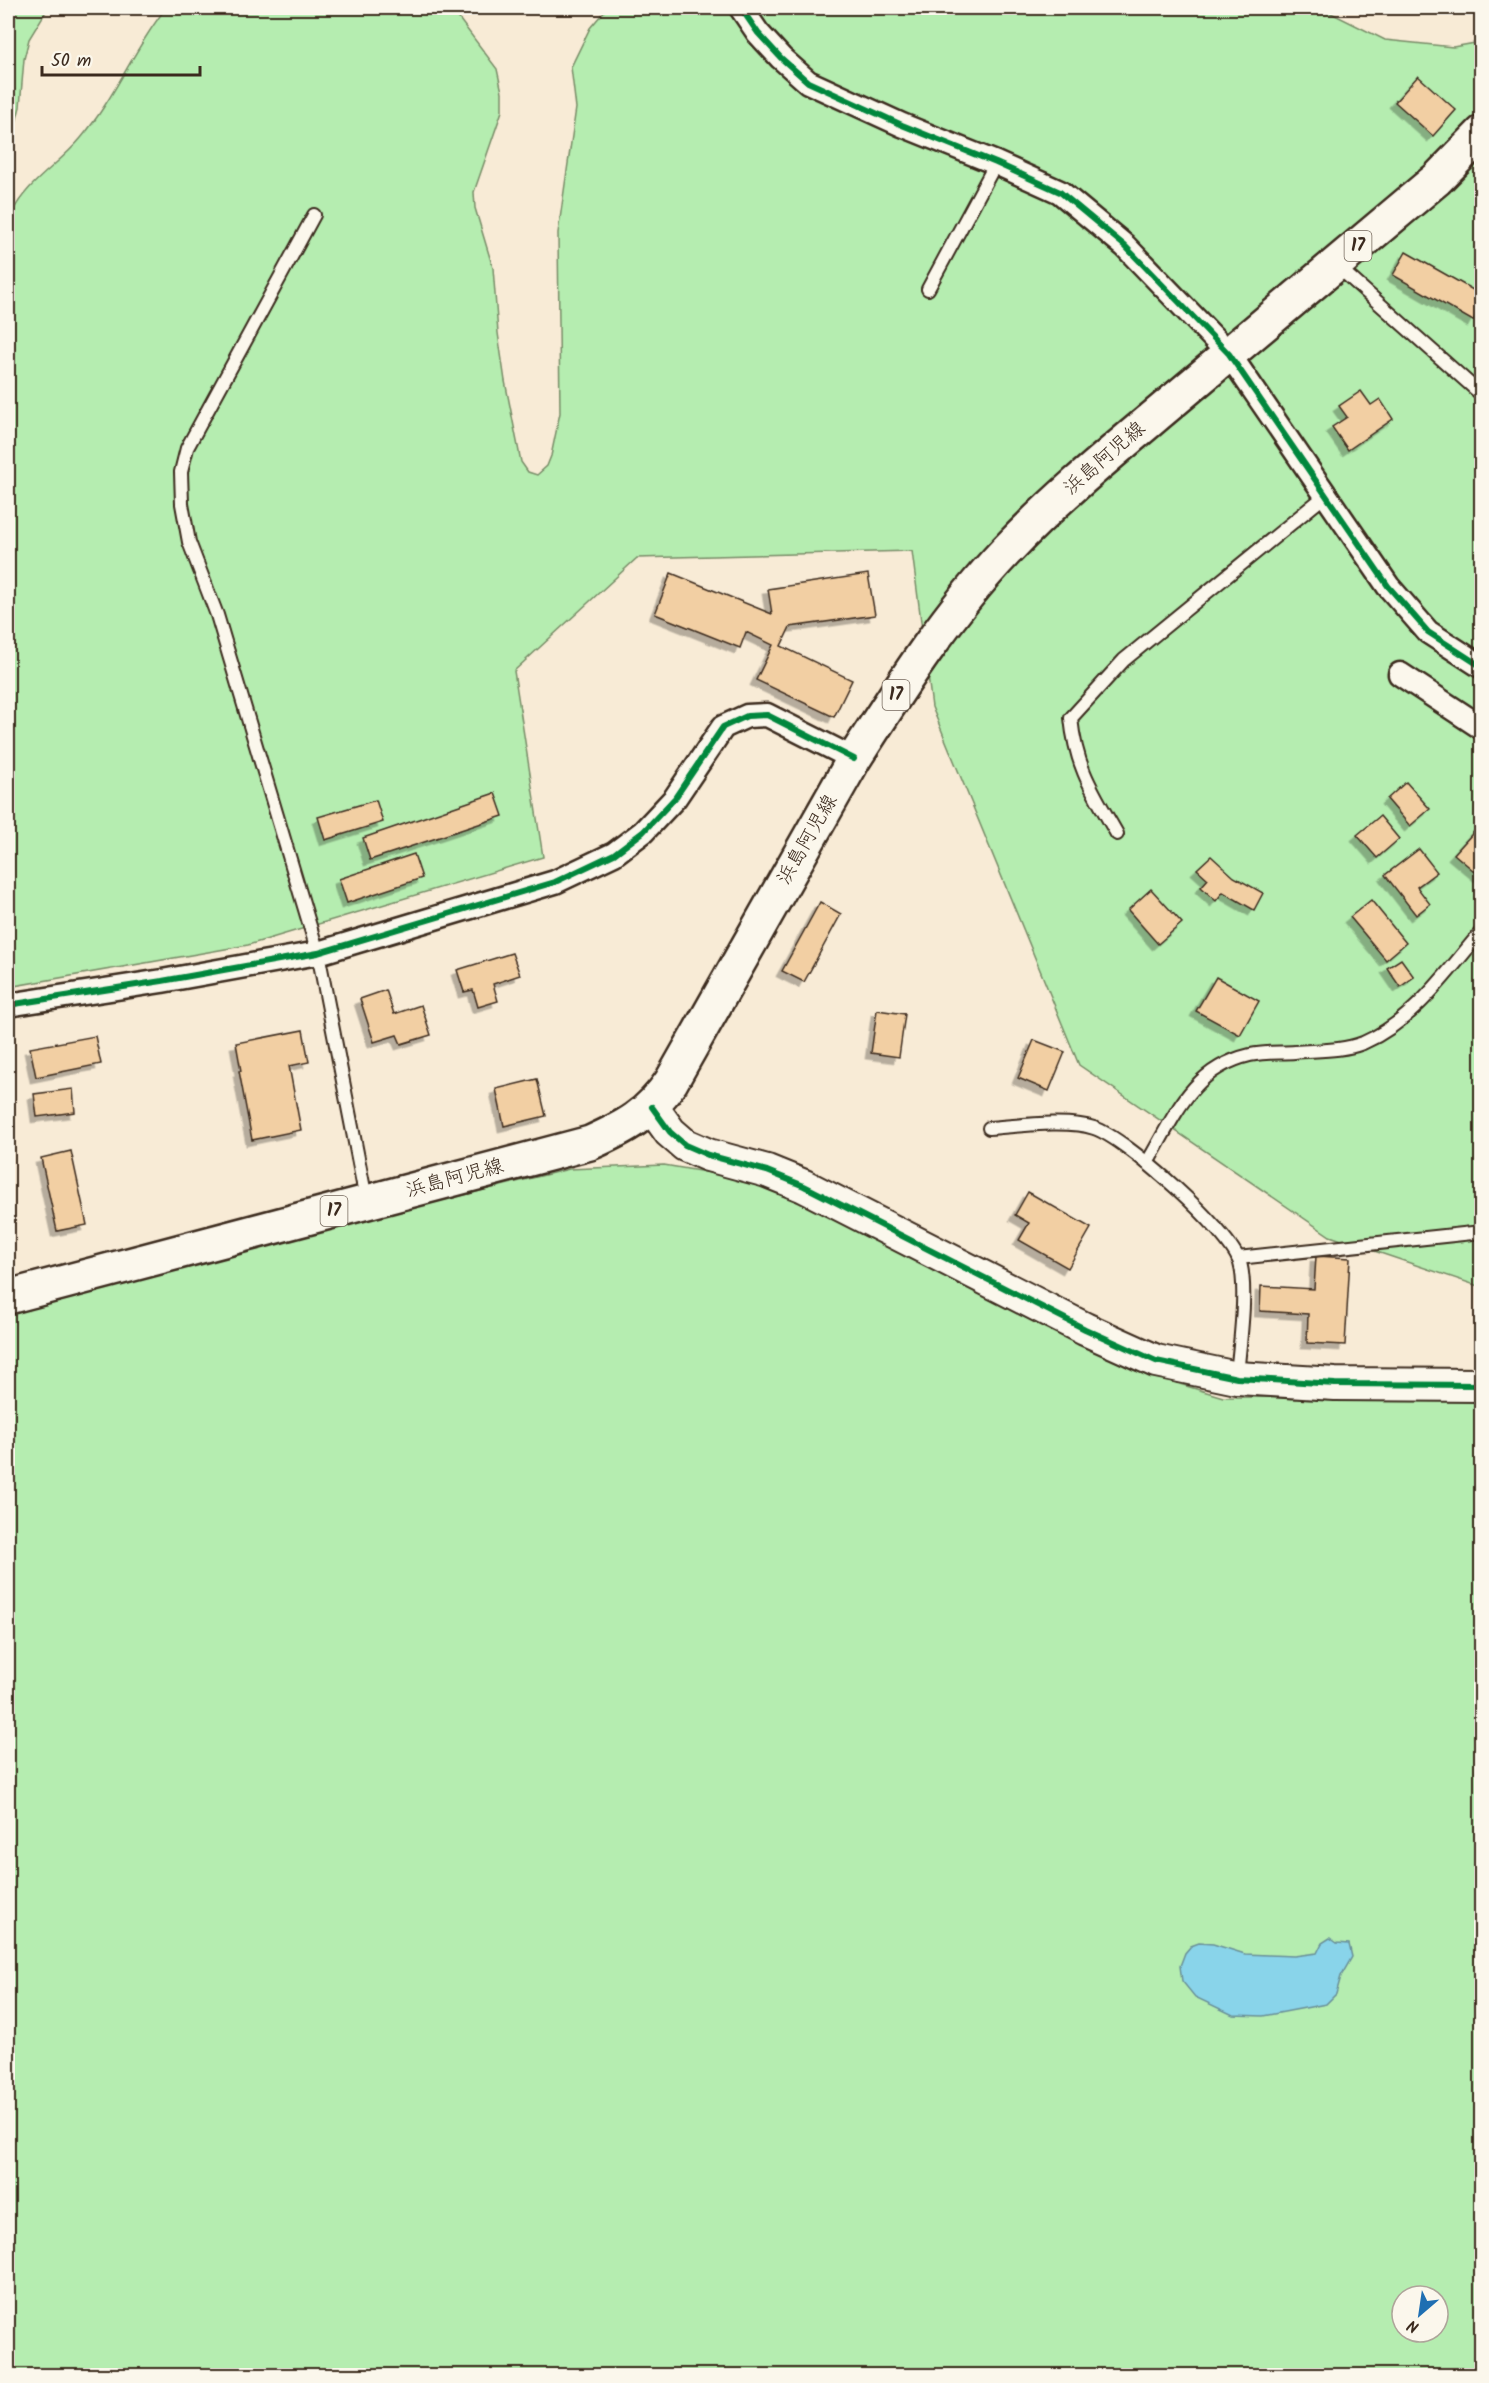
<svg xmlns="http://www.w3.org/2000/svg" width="1489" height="2383" viewBox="0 0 1489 2383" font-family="Kalam,'Klee One',sans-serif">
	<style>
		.green { fill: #b5edb0; stroke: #788c67; stroke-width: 1.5; fill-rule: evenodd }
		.water { fill: #89d4ea; stroke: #6a9098; stroke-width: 1.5 }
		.building { fill: #f2cfa3; stroke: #3b2a1e; stroke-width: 1.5; filter: url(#shadow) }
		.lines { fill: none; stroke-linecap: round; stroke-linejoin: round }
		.lane-casing { stroke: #3b2a1e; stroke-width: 16 }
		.street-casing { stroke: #3b2a1e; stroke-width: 27 }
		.secondary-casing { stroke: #3b2a1e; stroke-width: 36 }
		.primary-casing { stroke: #3b2a1e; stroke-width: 38 }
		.lane { stroke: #fbf7ec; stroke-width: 12 }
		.street { stroke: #fbf7ec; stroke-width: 22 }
		.secondary { stroke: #fbf7ec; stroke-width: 32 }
		.primary { stroke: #fbf7ec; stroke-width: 33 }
		.cycleway-casing { stroke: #fbf7ec; stroke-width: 10 }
		.cycleway { stroke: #00873e; stroke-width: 6 }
		.labels { text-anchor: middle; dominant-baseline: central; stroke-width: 6; stroke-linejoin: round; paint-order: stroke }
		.shield { fill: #fbf7ec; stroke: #75685c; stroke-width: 1.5 }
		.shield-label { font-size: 18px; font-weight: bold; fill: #3b2a1e }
		.street-label { font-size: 20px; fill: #3b2a1e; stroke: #fbf7ec }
	</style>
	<defs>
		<filter id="shadow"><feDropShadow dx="-5.5" dy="5.5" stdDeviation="0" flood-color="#0004"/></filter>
	</defs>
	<rect width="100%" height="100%" fill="#f8ebd6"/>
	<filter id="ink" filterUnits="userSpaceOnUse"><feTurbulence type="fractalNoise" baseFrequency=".0167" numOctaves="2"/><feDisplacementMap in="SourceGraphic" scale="12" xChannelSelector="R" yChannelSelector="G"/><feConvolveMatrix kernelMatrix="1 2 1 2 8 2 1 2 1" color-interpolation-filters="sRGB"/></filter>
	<g filter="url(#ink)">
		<g class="green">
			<path d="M 8,8 L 48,8 L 29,39 L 24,59 L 20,107 L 8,154 Z"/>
			<path d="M 166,8 L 451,8 L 497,69 L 502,92 L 502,111 L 474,192 L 475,208 L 493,268 L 498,333 L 505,381 L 521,462 L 528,472 L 537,475 L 547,466 L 551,456 L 560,413 L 558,233 L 576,108 L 571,67 L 590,28 L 607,8 L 1321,8 L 1385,40 L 1453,47 L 1481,42 L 1481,1287 L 1330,1236 L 1079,1065 L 932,707 L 912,551 L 637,558 L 514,671 L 543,857 L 248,945 L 8,987 L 8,264 C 12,248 4,231 11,215 C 26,182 59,165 81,138 C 115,98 134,48 166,8 Z"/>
			<path d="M 664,1165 L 765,1182 L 1133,1370 L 1223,1397 L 1481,1398 L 1481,2375 L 8,2375 L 8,1308 L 569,1169 ZM 1402,2296 L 1438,2296 L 1438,2332 L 1402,2332 Z"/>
		</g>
		<path class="water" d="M 1330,1938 L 1337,1943 L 1349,1944 L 1352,1957 L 1341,1976 L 1336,1994 L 1326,2004 L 1263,2016 L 1233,2015 L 1195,1997 L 1182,1981 L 1180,1966 L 1185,1953 L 1191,1946 L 1199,1943 L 1213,1944 L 1245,1954 L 1294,1956 L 1317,1953 L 1322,1943 Z"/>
		<g class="building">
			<path d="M 1418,76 L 1456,110 L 1433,136 L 1395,102 Z"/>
			<path d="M 1406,252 L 1482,295 L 1482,305 L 1473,321 L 1393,275 Z"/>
			<path d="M 1361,391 L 1371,405 L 1380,399 L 1393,419 L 1348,450 L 1332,427 L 1347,417 L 1339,406 Z"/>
			<path d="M 671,573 L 772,614 L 768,589 L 868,574 L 875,615 L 790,627 L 781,646 L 852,680 L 834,717 L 756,680 L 773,645 L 746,632 L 740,648 L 655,614 Z"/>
			<path d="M 1406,782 L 1430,809 L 1410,826 L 1387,799 Z"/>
			<path d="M 495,793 L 503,816 L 370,860 L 363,838 Z"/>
			<path d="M 376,800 L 383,822 L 325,840 L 318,817 Z"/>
			<path d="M 1380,816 L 1399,839 L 1377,858 L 1357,835 Z"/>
			<path d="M 1482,823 L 1482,874 L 1480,876 L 1454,854 Z"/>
			<path d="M 1419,849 L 1437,872 L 1417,887 L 1430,904 L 1416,915 L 1385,875 Z"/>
			<path d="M 414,854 L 422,878 L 347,903 L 339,879 Z"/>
			<path d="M 1211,856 L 1234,877 L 1263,893 L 1254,910 L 1223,892 L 1216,901 L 1201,887 L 1208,879 L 1197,869 Z"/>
			<path d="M 1151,889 L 1182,923 L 1158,944 L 1128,910 Z"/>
			<path d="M 1371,900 L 1406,943 L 1386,960 L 1350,917 Z"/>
			<path d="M 820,902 L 841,914 L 804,982 L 782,971 Z"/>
			<path d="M 512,953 L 520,975 L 493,984 L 498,1001 L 478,1007 L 473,990 L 464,992 L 457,970 Z"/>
			<path d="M 1401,959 L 1414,977 L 1400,987 L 1387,968 Z"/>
			<path d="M 1216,977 L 1259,1001 L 1240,1035 L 1196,1011 Z"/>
			<path d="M 386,990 L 394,1014 L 421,1005 L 431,1035 L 401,1044 L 397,1035 L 374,1042 L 360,999 Z"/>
			<path d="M 877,1010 L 905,1014 L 899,1057 L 871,1053 Z"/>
			<path d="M 303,1030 L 309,1062 L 289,1066 L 301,1130 L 252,1140 L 239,1071 L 241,1071 L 236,1043 Z"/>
			<path d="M 95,1036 L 101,1064 L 36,1077 L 30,1048 Z"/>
			<path d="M 1034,1040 L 1065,1052 L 1049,1091 L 1018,1078 Z"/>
			<path d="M 537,1079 L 546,1116 L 504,1126 L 496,1089 Z"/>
			<path d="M 73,1089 L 75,1112 L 37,1117 L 34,1094 Z"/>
			<path d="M 71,1151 L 87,1225 L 57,1231 L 41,1158 Z"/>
			<path d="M 1028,1192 L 1091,1228 L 1068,1268 L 1019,1240 L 1029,1223 L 1015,1215 Z"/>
			<path d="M 1316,1256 L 1350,1258 L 1345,1345 L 1307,1343 L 1308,1314 L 1260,1311 L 1261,1286 L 1314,1289 Z"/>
		</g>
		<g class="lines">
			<defs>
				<g id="lane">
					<path d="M 314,215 L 187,448 L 181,472 L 182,504 L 189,542 L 217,615 L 318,953 L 366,1199"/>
					<path d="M 1337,266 L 1482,395"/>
					<path d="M 928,289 L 996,163"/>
					<path d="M 1117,834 C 1093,792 1076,768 1071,718 L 1124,660 L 1326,495"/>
					<path d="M 989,1128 C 1018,1126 1067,1119 1094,1128 C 1126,1138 1231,1232 1240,1263 C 1248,1290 1239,1347 1237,1377"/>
					<path d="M 1147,1163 C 1175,1116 1191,1069 1250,1055 C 1264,1052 1281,1053 1295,1052 C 1318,1050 1342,1051 1363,1043 C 1414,1021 1447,972 1482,931"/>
					<path d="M 1238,1258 L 1482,1232"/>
				</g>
				<g id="street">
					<path d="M 741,8 L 758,33 L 781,58 L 808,82 L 902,125 L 996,163 L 1060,192 L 1125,246 L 1229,354 L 1388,586 L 1428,632 L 1482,667"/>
					<path d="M 1400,674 L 1482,728"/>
					<path d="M 8,1005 L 162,981 L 318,953 L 555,882 L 614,854 L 643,832 L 675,798 L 723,727 L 747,716 L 767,715 L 854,759"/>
				</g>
				<path id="secondary" d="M 652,1107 L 670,1132 L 685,1145 L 708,1155 L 767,1171 L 804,1186 L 1085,1329 L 1156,1361 L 1237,1378 L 1335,1384 L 1482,1385"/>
				<path id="primary" d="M 8,1297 L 590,1143 C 626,1127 648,1115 671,1082 L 854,759 C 900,687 947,613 1007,550 C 1060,494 1120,446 1179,396 C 1265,324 1351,252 1437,179 L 1482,133"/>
			</defs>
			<use href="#lane" class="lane-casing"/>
			<use href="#street" class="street-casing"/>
			<use href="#secondary" class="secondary-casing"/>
			<use href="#primary" class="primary-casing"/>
			<use href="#lane" class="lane"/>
			<use href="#street" class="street"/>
			<use href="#secondary" class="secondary"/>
			<use href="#primary" class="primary"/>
			<defs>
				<g id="cycleway">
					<path d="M 741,8 L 758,33 L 781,58 L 808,82 L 902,125 L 996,163 L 1060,192 L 1125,246 L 1229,354 L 1388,586 L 1428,632 L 1482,667"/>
					<path d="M 8,1005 L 162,981 L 318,953 L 555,882 L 614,854 L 643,832 L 675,798 L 723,727 L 747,716 L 767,715 L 854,759"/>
					<path d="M 652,1107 L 670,1132 L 685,1145 L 708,1155 L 767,1171 L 804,1186 L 1085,1329 L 1156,1361 L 1237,1378 L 1335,1384 L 1482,1385"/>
				</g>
			</defs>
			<use href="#cycleway" class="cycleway-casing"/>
			<use href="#cycleway" class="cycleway"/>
		</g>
	</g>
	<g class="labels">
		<g class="shield">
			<rect x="1344.5" y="231" width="27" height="30" rx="4.5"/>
			<rect x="882.5" y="680" width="27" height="30" rx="4.5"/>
			<rect x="320.5" y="1196" width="27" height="30" rx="4.5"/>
		</g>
		<g class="shield-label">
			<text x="1358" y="246">17</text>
			<text x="896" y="695">17</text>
			<text x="334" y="1211">17</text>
		</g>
		<g class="street-label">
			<text transform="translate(1105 459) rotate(-41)">浜島阿児線</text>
			<text transform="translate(808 840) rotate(-60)">浜島阿児線</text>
			<text transform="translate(455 1179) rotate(-15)">浜島阿児線</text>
		</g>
	</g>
	<rect width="1489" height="2383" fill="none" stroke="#fbf7ec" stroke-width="30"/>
	<rect x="15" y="15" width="1459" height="2353" fill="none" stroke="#3b2a1e" stroke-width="2" filter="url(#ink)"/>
	<g transform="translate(1420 2314) rotate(209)"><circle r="28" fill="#fbf7ec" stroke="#aea59a" stroke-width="1.5"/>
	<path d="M0-4.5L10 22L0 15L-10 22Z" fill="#1f6fb2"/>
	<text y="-9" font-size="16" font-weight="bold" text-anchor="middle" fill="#3b2a1e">N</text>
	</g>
	<path d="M42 66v9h158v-9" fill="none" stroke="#3b2a1e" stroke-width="3"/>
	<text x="51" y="66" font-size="18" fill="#3b2a1e" stroke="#fbf7ec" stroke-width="4.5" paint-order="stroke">50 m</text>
</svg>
